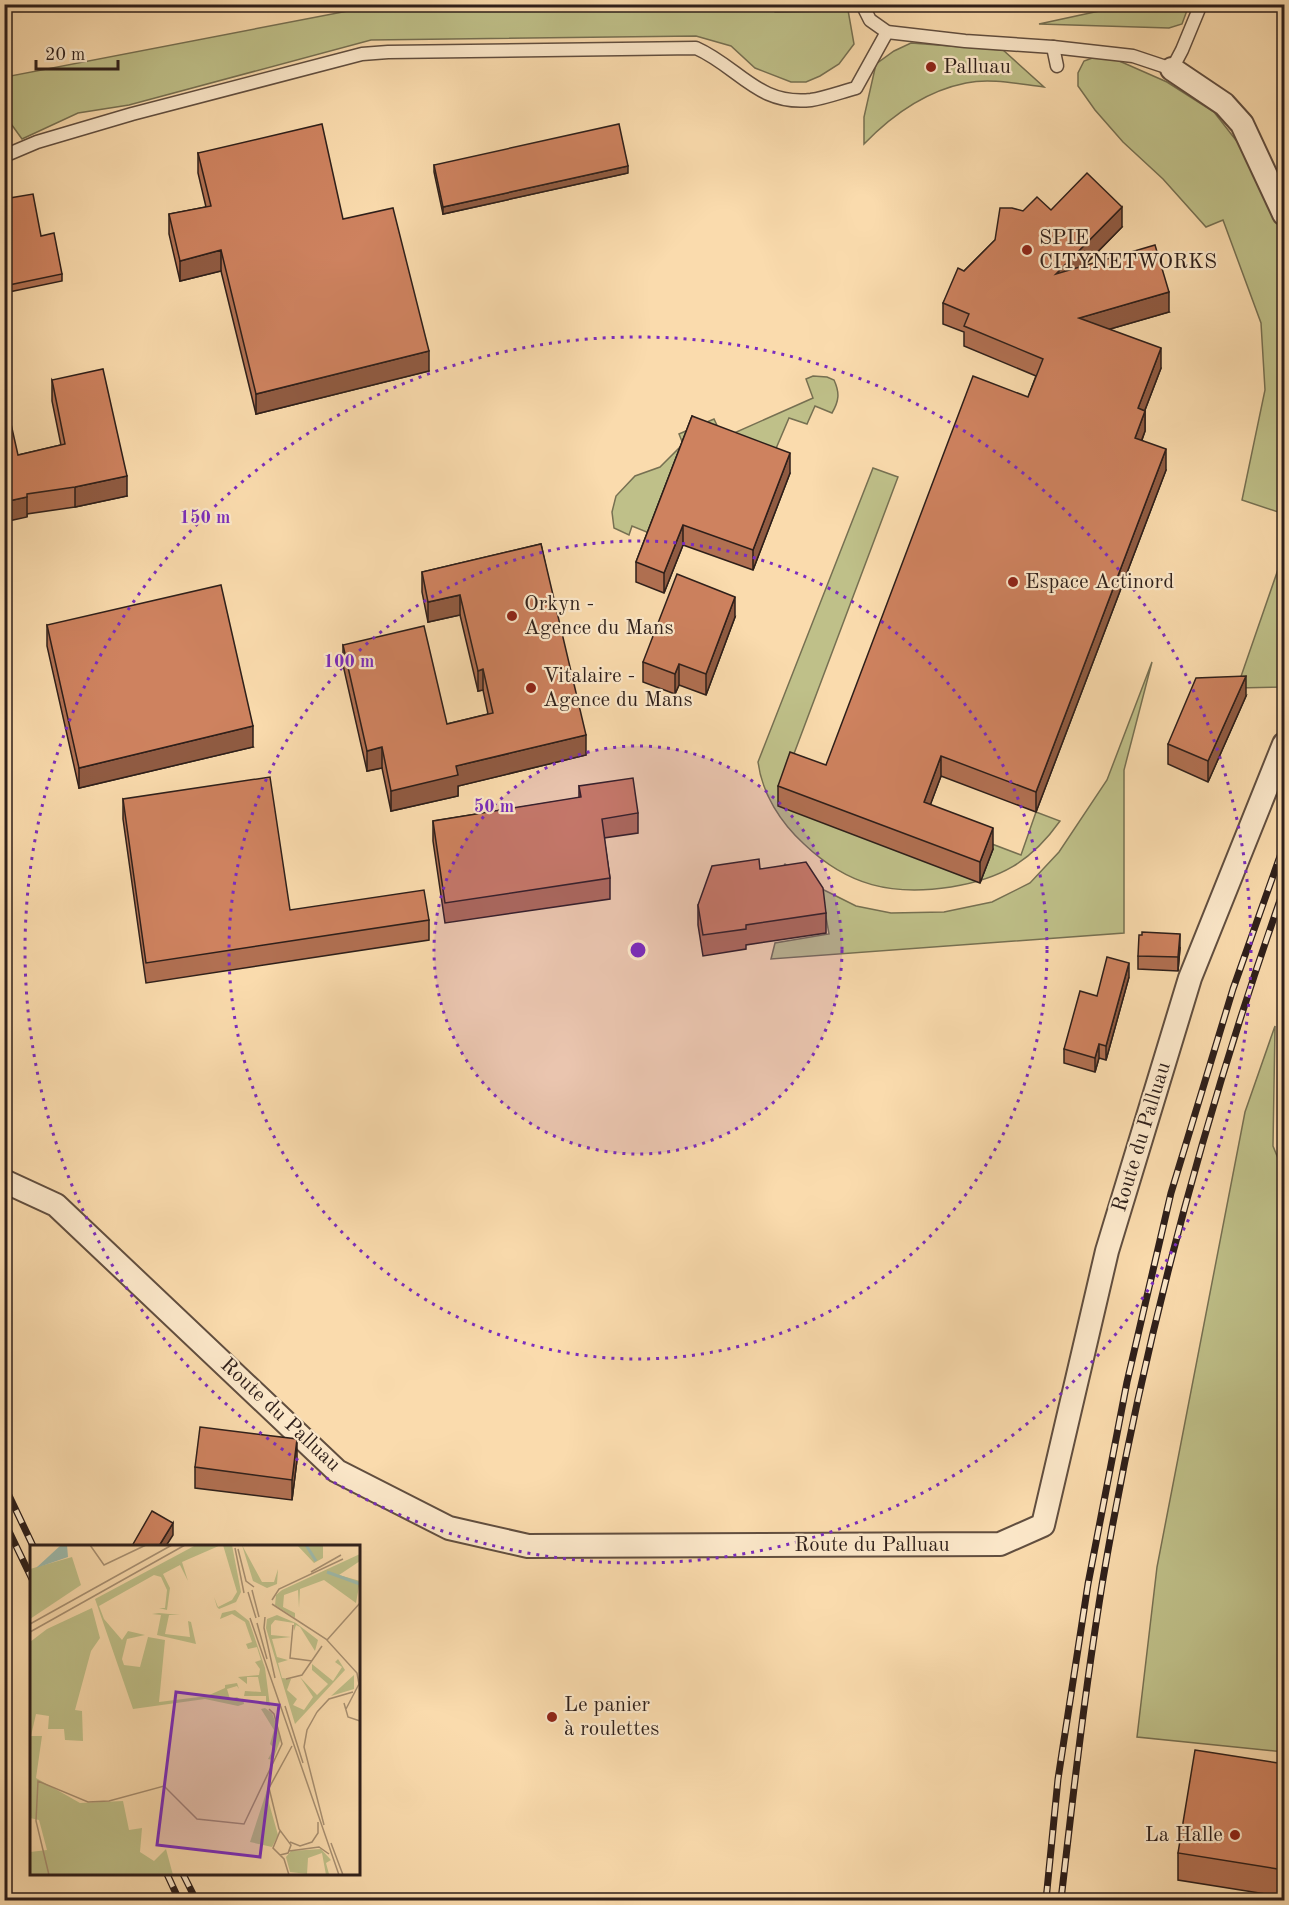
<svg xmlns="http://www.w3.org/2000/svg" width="1289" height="1905" viewBox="0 0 1289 1905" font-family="'Old Standard TT',serif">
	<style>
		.green { fill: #bfc089; stroke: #767052; stroke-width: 1.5 }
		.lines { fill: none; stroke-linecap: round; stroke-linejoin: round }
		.service-casing { stroke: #614e3f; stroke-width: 15 }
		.minor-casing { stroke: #614e3f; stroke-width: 26 }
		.service { stroke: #fce8ca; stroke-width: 12 }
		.minor { stroke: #fce8ca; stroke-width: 22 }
		.rail-casing { stroke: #2e1f1a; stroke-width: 7 }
		.rail { stroke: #fce8ca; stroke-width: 4.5; stroke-dasharray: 14; stroke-linecap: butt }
		.wall { fill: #b17052; stroke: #2e1f1a; stroke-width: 1.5 }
		.shaded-wall { fill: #905b42; stroke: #2e1f1a; stroke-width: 1.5 }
		.building { fill: #ce825f; stroke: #2e1f1a; stroke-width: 1.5 }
		.ring { fill: none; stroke: #7b2cbf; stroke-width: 3; stroke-dasharray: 3 6 }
		.poi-dot { fill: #8f2418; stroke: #fce8ca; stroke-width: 2 }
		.labels { text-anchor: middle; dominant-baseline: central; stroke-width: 4.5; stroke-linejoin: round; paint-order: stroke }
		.poi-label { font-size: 21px; fill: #2e1f1a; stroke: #fce8ca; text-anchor: start }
		.street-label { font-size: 21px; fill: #2e1f1a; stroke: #fce8ca }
		.inset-river { fill: none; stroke: #9ebbad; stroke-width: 3 }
		.inset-road { fill: none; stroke: #a89072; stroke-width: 1.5 }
		.view { fill: #7b2cbf; fill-opacity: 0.15; stroke: #7b2cbf; stroke-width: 3 }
		.inset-edge { fill: none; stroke: #2e1f1a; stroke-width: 3 }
		.centre { fill: #7b2cbf; stroke: #fce8ca; stroke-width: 3 }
		.ring-label { font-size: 18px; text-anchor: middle; font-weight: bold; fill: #7b2cbf; stroke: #fce8ca; stroke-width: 4.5; stroke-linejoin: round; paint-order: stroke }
	</style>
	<rect width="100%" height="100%" fill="#fadbad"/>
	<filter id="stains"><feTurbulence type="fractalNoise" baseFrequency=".00333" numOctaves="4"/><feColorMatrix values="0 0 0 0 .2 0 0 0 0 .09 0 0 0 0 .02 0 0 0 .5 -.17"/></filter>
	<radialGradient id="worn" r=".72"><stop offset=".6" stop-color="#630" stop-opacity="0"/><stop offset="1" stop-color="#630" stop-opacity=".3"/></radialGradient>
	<g class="green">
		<path d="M 379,5 L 771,4 L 775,12 L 837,11 L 834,5 L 846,5 L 848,10 L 854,44 L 839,64 L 820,76 L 806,82 L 791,82 L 755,68 L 731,46 L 696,36 L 371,40 L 129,105 L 78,113 L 22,139 L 9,121 L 5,123 L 5,77 Z"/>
		<path d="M 1116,5 L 1189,5 L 1182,24 L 1169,28 L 1039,24 L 1113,8 Z"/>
		<path d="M 911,43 L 1003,50 L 1044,87 C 1018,84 991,78 966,83 C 926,91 892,115 864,144 L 864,117 L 876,64 L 894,51 Z"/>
		<path d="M 1095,57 L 1117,60 L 1167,82 L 1214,112 L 1246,153 L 1284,231 L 1284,514 L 1242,500 L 1265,390 L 1261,323 L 1223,220 L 1206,227 L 1163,179 L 1123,142 L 1095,110 L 1078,86 L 1078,73 L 1084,61 Z"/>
		<path d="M 813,376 L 827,377 L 834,380 C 840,393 839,401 832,413 L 815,406 L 807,424 L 789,418 L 769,465 L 654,535 L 632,526 L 629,535 L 614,528 L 612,512 L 616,496 L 635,476 L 660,467 L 683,444 L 679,434 L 714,419 L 723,438 L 813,398 L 806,379 Z"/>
		<path d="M 873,468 L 898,477 L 789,767 L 1021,855 L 1036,812 L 1060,821 C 1031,862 1000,879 951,887 C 892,896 848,886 804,844 C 781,823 762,794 758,762 Z"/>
		<path d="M 1284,552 L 1284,687 L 1237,688 L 1282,558 Z"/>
		<path d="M 1152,662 L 1124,770 L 1124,933 L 771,959 L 775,943 L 829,934 L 824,906 L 773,882 L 785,864 L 814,885 L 856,906 L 891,913 L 944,912 L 992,902 L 1030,883 L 1059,852 L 1107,780 Z"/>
		<path d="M 1275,1026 L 1273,1146 L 1284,1173 L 1284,1752 L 1137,1737 L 1157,1567 L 1245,1112 Z"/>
	</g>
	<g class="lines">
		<defs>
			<g id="service">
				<path d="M 862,4 L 870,20 L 887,32 L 965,41 L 1053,47 L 1133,56 L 1172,69 L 1182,50 L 1201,4"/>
				<path d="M 1053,47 L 1057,66"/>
				<path d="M 4,156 L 37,142 L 132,114 L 362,54 L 388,52 L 696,48 C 739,67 758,106 811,100 C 825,98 841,92 856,88 L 887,32"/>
			</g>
			<g id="minor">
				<path d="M 1172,69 L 1224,104 L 1242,124 L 1284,214"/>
				<path d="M 4,1181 L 56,1205 L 337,1471 L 449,1528 L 528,1546 L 1000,1544 L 1043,1525 L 1107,1251 L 1190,978 L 1284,744"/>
			</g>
		</defs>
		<use href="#service" class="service-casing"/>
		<use href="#minor" class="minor-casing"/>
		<use href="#service" class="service"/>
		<use href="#minor" class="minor"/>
		<defs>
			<g id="rail">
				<path d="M 4,1485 L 33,1546"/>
				<path d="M 4,1521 L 32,1579"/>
				<path d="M 167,1874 L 179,1900"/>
				<path d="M 183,1874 L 196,1900"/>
				<path d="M 1046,1900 L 1058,1779 L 1088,1584 L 1127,1382 L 1171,1193 L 1233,989 L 1284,845"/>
				<path d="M 1061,1900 C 1073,1795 1085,1690 1102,1585 C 1142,1348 1204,1115 1284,889"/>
			</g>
		</defs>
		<use href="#rail" class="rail-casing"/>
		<use href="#rail" class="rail"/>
	</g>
	<g class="wall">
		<path d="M 198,153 L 343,219 L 429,371 L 256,414 L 221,271 L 180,281 L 169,234 L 169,214 L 206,207 L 198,173 Z"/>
		<path d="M 434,165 L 628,173 L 443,214 L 434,172 Z"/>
		<path d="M 4,199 L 62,274 L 62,281 L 4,293 Z"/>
		<path d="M 1051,210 L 1122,227 L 1084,266 L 1169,312 L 1110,329 L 1161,368 L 1145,410 L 1145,431 L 1142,440 L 1166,470 L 1036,812 L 941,776 L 930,805 L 993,849 L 980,883 L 778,806 L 778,786 L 826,765 L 1028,397 L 1036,376 L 964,346 L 964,332 L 943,324 L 943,303 L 964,271 L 995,240 L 1023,211 Z"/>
		<path d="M 52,380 L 127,496 L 75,507 L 27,514 L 27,517 L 18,455 L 61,445 L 52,401 Z"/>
		<path d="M 692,416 L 790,473 L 753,570 L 683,545 L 664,593 L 636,582 L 636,562 Z"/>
		<path d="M 541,544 L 586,755 L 458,786 L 458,796 L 391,811 L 382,768 L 367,771 L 343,665 L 343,645 L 447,724 L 488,714 L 483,690 L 478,691 L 460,615 L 428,622 L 422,592 L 422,572 Z"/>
		<path d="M 735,617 L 706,695 L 679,685 L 675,694 L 643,682 L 643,662 Z"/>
		<path d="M 47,625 L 253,747 L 79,788 L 47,646 Z"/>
		<path d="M 1246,696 L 1208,782 L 1168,764 L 1168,744 Z"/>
		<path d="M 579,786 L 638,813 L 638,833 L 604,838 L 610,878 L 610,899 L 445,923 L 433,841 L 433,821 L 579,798 Z"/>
		<path d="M 123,799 L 290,910 L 429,920 L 429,940 L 146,983 L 123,819 Z"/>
		<path d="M 760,869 L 826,913 L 826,933 L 746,945 L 746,949 L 703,956 L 698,925 L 698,905 Z"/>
		<path d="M 1180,948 L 1178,971 L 1138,969 L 1138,956 Z"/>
		<path d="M 1129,977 L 1106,1060 L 1099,1058 L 1095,1072 L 1064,1063 L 1064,1049 Z"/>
		<path d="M 297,1460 L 292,1500 L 195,1488 L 195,1467 Z"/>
		<path d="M 1284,1764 L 1284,1897 L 1178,1880 L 1178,1853 Z"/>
	</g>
	<g class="shaded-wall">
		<path d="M 628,166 L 628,173 L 443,214 L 443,207 Z"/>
		<path d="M 1122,207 L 1122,227 L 1056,294 L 1056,274 Z"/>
		<path d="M 221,250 L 221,271 L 180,281 L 180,261 Z"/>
		<path d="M 1169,292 L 1169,312 L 1079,338 L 1079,318 Z"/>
		<path d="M 1161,348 L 1161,368 L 1138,428 L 1138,408 Z"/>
		<path d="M 429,351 L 429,371 L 256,414 L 256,394 Z"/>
		<path d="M 1145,411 L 1145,431 L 1135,458 L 1135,438 Z"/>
		<path d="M 1166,449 L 1166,470 L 1036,812 L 1036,792 Z"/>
		<path d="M 790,453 L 790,473 L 753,570 L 753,550 Z"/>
		<path d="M 127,476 L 127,496 L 75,507 L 75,487 Z"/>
		<path d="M 27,497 L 27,517 L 4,522 L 4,502 Z"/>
		<path d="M 683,525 L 683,545 L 664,593 L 664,573 Z"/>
		<path d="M 460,595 L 460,615 L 428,622 L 428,602 Z"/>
		<path d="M 735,597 L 735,617 L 706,695 L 706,674 Z"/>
		<path d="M 679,664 L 679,685 L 675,694 L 675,674 Z"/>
		<path d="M 483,669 L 483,690 L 478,691 L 478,671 Z"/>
		<path d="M 1246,676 L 1246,696 L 1208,782 L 1208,761 Z"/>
		<path d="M 253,726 L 253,747 L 79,788 L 79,768 Z"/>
		<path d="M 586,735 L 586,755 L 458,786 L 458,796 L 391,811 L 391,791 L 456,766 Z"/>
		<path d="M 382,747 L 382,768 L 367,771 L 367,751 Z"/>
		<path d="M 941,756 L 941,776 L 924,822 L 924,802 Z"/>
		<path d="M 993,828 L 993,849 L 980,883 L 980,862 Z"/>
		<path d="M 1180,934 L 1180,948 L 1178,971 L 1178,957 Z"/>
		<path d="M 1129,963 L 1129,977 L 1106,1060 L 1106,1046 Z"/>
		<path d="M 1099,1044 L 1099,1058 L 1095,1072 L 1095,1058 Z"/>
		<path d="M 297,1439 L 297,1460 L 292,1500 L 292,1480 Z"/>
		<path d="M 173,1523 L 173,1535 L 166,1546 L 159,1546 Z"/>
	</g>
	<g class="building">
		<path d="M 322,124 L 343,219 L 393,208 L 429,351 L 256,394 L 221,250 L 180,261 L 169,214 L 211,206 L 198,153 Z"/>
		<path d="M 619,124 L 628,166 L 443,207 L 434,165 Z"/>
		<path d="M 1087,173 L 1122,207 L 1056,274 L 1155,245 L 1169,292 L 1079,318 L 1161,348 L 1138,408 L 1145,411 L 1135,438 L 1166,449 L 1036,792 L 941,756 L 924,802 L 993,828 L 980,862 L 778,786 L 790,752 L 826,765 L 973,376 L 1028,397 L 1043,359 L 964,326 L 969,314 L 943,303 L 958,268 L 964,271 L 995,240 L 1000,208 L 1012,208 L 1023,211 L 1037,197 L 1051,210 Z"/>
		<path d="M 33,194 L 41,236 L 54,233 L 62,274 L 4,286 L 4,199 Z"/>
		<path d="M 103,369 L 127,476 L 75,487 L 27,494 L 27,497 L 4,502 L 4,393 L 18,455 L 65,444 L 52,380 Z"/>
		<path d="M 692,416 L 790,453 L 753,550 L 683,525 L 664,573 L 636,562 Z"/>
		<path d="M 541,544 L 586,735 L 456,766 L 458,775 L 391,791 L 382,747 L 367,751 L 343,645 L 424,626 L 447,724 L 493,713 L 483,669 L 478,671 L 460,595 L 428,602 L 422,572 Z"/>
		<path d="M 677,574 L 735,597 L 706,674 L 679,664 L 675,674 L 643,662 Z"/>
		<path d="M 221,585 L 253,726 L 79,768 L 47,625 Z"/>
		<path d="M 1246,676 L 1208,761 L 1168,744 L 1196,678 Z"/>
		<path d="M 270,777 L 290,910 L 424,890 L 429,920 L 146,963 L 123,799 Z"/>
		<path d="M 633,778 L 638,813 L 602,819 L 610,878 L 445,903 L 433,821 L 581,797 L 579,786 Z"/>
		<path d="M 759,859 L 760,869 L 806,862 L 823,888 L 826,913 L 746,925 L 746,929 L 703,935 L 698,905 L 712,866 Z"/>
		<path d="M 1142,932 L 1180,934 L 1178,957 L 1138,956 L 1139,935 L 1142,935 Z"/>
		<path d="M 1107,957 L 1129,963 L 1106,1046 L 1099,1044 L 1095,1058 L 1064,1049 L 1080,991 L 1097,996 Z"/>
		<path d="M 200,1427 L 297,1439 L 292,1480 L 195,1467 Z"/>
		<path d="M 152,1511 L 173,1523 L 159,1546 L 132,1546 Z"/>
		<path d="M 1195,1750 L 1284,1764 L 1284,1870 L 1178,1853 Z"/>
	</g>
	<circle cx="638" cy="950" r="204" fill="#7b2cbf" fill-opacity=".12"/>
	<g class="ring">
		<circle cx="638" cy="950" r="204"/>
		<circle cx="638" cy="950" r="409"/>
		<circle cx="638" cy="950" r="613"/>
	</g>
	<g class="poi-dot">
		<circle cx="931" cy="67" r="6"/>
		<circle cx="1027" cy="250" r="6"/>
		<circle cx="1013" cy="582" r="6"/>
		<circle cx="512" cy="616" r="6"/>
		<circle cx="531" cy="688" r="6"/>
		<circle cx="552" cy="1717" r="6"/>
		<circle cx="1235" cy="1835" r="6"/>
	</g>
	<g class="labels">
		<g class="poi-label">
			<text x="943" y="67">Palluau</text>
			<text x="1039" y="238">SPIE<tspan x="1039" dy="24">CITYNETWORKS</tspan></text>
			<text x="1025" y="582">Espace Actinord</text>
			<text x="524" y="604">Orkyn -<tspan x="524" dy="24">Agence du Mans</tspan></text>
			<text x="543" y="676">Vitalaire -<tspan x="543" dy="24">Agence du Mans</tspan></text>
			<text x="564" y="1705">Le panier<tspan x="564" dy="24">à roulettes</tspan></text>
			<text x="1223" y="1835" text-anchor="end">La Halle</text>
		</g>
		<g class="street-label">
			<text transform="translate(1142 1137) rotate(-73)">Route du Palluau</text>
			<text transform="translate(280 1415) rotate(43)">Route du Palluau</text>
			<text x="872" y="1545">Route du Palluau</text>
		</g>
	</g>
	<g transform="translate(30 1545)">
		<rect width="330" height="330" fill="#fadbad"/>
		<path d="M 166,0 L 191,0 L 152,17 L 158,36 L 150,20 L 133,29 L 140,43 L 137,65 L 129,63 L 135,63 L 137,45 L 131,32 L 124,30 L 69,61 L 74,74 L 92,95 L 98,86 L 115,90 L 97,94 L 92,114 L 94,120 L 110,122 L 118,92 L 135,95 L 129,157 L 177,151 L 195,143 L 195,140 L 207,138 L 209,144 L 207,141 L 197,144 L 200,154 L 207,152 L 212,156 L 213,153 L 214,159 L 208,161 L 175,154 L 103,164 L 65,54 ZM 193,0 L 202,0 L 211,47 L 206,57 L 189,64 L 187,62 L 184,52 L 188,62 L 202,55 L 207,47 ZM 212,0 L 232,37 L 244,37 L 248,24 L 247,39 L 237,43 L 223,36 ZM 267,0 L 293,0 L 293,13 L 284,18 ZM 330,9 L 330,16 L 309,30 L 330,36 L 326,58 L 294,35 L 270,44 L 269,63 L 268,45 L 254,50 L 253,62 L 265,68 L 265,73 L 245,60 L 246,50 L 252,45 ZM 42,12 L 51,40 L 0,74 L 0,24 ZM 62,63 L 70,93 L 61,106 L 45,165 L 52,166 L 53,196 L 35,195 L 34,184 L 18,184 L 19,171 L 6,169 L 1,191 L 12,191 L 6,233 L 50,258 L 93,256 L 99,285 L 112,283 L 110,307 L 124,316 L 136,304 L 143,330 L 0,330 L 0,307 L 17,305 L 9,275 L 0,273 L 0,97 L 17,84 ZM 205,65 L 219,76 L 235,123 L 240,161 L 229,159 L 236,157 L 236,151 L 214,151 L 215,146 L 231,147 L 228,132 L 217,132 L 217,139 L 208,132 L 229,130 L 230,124 L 225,117 L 231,115 L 227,102 L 218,104 L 216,99 L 222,97 L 215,77 L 202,69 L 190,74 L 192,68 ZM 129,68 L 150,70 L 139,70 L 135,89 L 160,92 L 158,76 L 161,77 L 166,99 L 127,90 L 131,70 L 122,69 ZM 247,70 L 266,78 L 288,95 L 285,106 L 270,82 L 266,80 L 264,86 L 264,78 L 245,75 L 241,80 L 241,90 L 261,92 L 242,94 L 247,112 L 258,115 L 248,118 L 252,133 L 261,134 L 257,145 L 267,154 L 263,160 L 274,165 L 283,152 L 270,132 L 287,150 L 298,139 L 282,125 L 282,119 L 303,136 L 312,122 L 305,117 L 308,114 L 315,125 L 265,179 L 236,83 L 237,74 ZM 324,130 L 324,144 L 301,151 ZM 235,163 L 242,168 L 251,193 L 243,215 L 238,214 L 244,203 L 240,199 L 244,185 L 231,164 ZM 238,242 L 237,251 L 248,290 L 242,302 L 220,297 ZM 291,304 L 301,315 L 296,318 L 299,329 L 296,330 L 292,308 L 278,313 L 277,329 L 260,327 L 256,312 L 261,306 Z" fill="#bfc089"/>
		<path d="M 31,0 L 37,0 L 38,12 L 6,23 Z" fill="#9ebbad"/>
		<path class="inset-river" d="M 276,0 L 286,16M 297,27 L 330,39"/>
		<path class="inset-road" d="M 60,0 L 74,20 L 116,0M 205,3 L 214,48M 208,4 L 216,36 L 224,42M 281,27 L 311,10M 222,45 L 229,72M 218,47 L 226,73M 242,55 L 249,44 L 313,14M 242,59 L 296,94 L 327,128 L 329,139 L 316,164M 235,72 L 234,83 L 245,133M 220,73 L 309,330M 227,78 L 237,114M 0,79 L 142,0M 263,80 L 260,113 L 282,116M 0,87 L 155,0M 297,95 L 330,58M 256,134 L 272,130 L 292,101M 314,158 L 318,172 L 330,176M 255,161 L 273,218M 287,167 L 299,154 L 323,147M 287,167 L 277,185 L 274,202 L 294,280M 250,286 L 243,303 L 254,314 L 259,330M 260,297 L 270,301 L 282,297 L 288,288 L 288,277M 301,298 L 313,330M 259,306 L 289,302 L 299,309M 250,310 L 258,308 L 261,300 L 249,284 L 239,243 L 262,201M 19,330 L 6,276 L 8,236 L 58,257 L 79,256 L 134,241 L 167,274 L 214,279 L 252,199 L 244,169 L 239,164"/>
		<path class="view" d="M 146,147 L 249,160 L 230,312 L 127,300 Z"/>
		<rect width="330" height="330" class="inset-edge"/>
	</g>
	<circle cx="638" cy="950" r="9" class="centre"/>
	<g class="ring-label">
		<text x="205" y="523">150 m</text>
		<text x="349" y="667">100 m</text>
		<text x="494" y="812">50 m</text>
	</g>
	<rect width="1289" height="1905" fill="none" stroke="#fadbad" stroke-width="24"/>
	<rect x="6" y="6" width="1277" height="1893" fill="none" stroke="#2e1f1a" stroke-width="3"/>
	<rect x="12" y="12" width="1265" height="1881" fill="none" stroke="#2e1f1a" stroke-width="1.5"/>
	<path d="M36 60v9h82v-9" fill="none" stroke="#2e1f1a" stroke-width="3"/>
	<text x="45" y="60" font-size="18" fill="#2e1f1a" stroke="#fce8ca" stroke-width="4.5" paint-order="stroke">20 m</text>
	<rect width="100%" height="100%" filter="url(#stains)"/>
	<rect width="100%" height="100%" fill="url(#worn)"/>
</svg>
